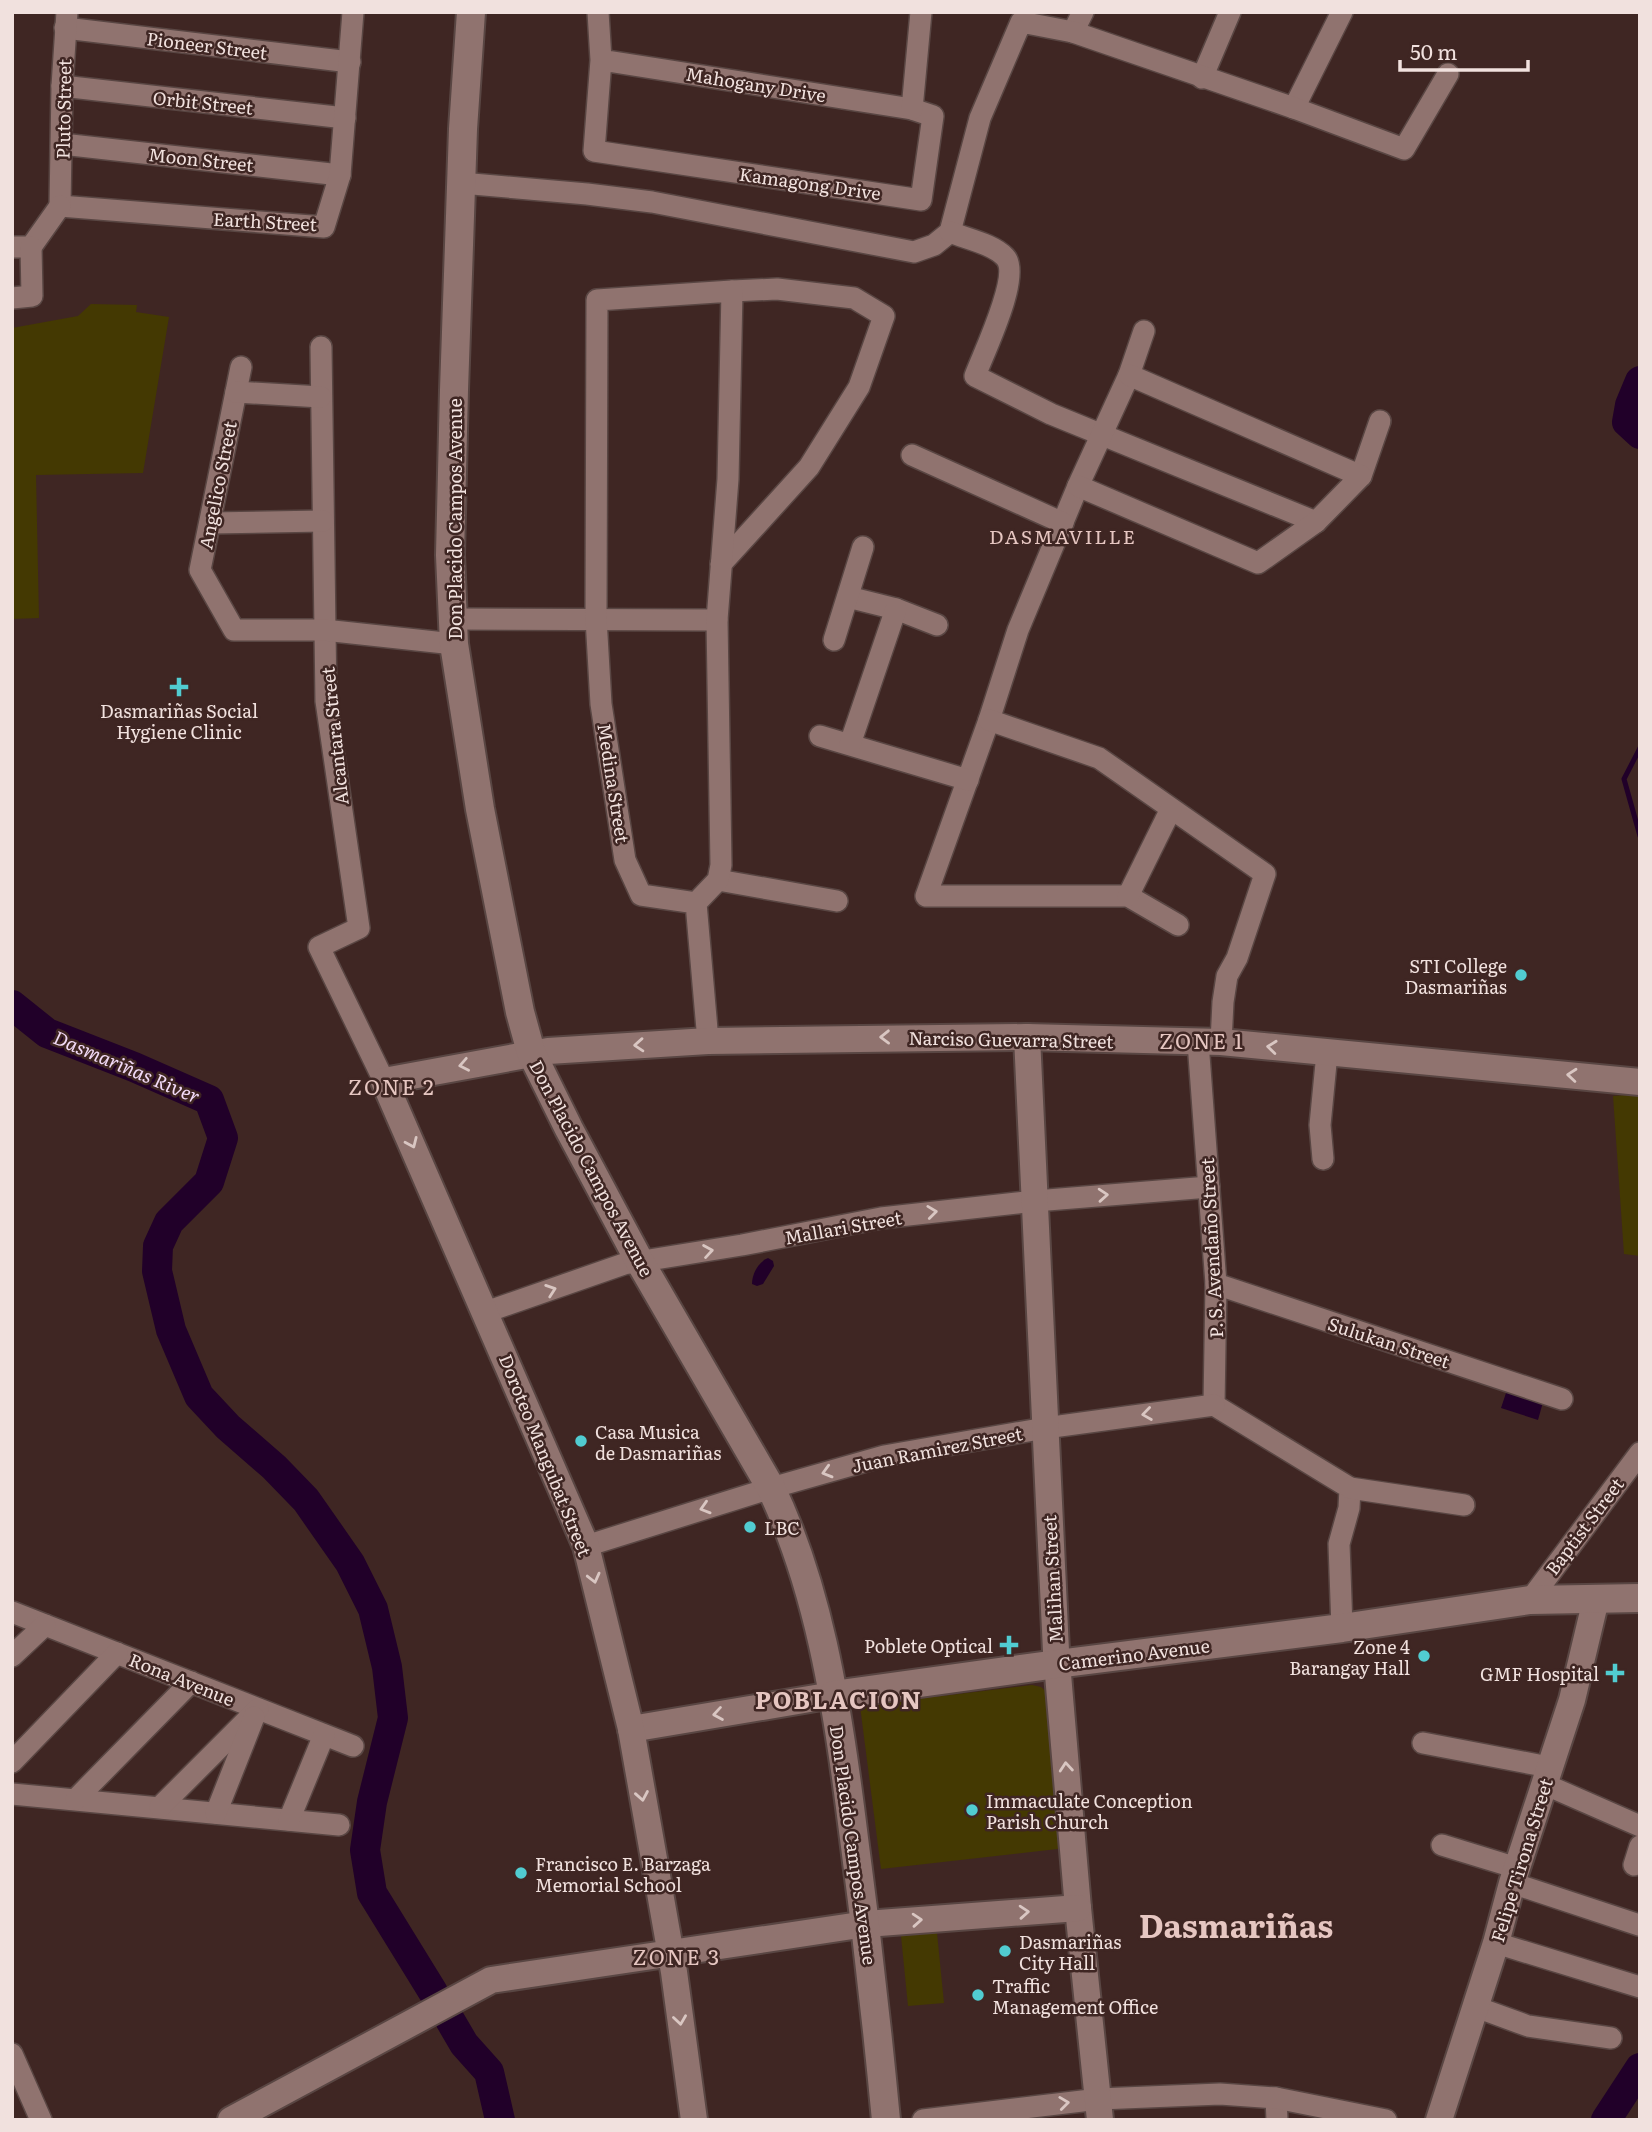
<svg xmlns="http://www.w3.org/2000/svg" width="1652" height="2132" viewBox="0 0 1652 2132" font-family="Literata,serif">
	<style>
		.green { fill: #443902 }
		.water { fill: #210029 }
		.lines { fill: none; stroke-linecap: round; stroke-linejoin: round }
		.stream { stroke: #210029; stroke-width: 5 }
		.river { stroke: #210029; stroke-width: 30 }
		.minor-casing { stroke: #594643; stroke-width: 24 }
		.tertiary-casing { stroke: #594643; stroke-width: 30 }
		.secondary-casing { stroke: #594643; stroke-width: 32 }
		.minor { stroke: #90736f; stroke-width: 21 }
		.tertiary { stroke: #90736f; stroke-width: 26 }
		.secondary { stroke: #90736f; stroke-width: 28 }
		.oneway { stroke: #d9c6c2 }
		.poi-dot { fill: #51ccd1; stroke: #3f2623; stroke-width: 2.5 }
		.labels { text-anchor: middle; dominant-baseline: central; stroke-width: 5; stroke-linejoin: round; paint-order: stroke }
		.street-label { font-size: 18px; fill: #f1e1de; stroke: #3f2623 }
		.poi-label { font-size: 18px; fill: #f1e1de; stroke: #3f2623; text-anchor: start }
		.neighbourhood-label { font-size: 19px; letter-spacing: 2px; fill: #e6c6c1; stroke: #3f2623 }
		.water-label { font-size: 19px; font-style: italic; fill: #f3dbf8; stroke: #3f2623 }
		.quarter-label { font-size: 21px; letter-spacing: 2px; fill: #e6c6c1; stroke: #3f2623 }
		.district-label { font-size: 24px; font-weight: bold; letter-spacing: 2px; fill: #e6c6c1; stroke: #3f2623 }
		.town-label { font-size: 32px; font-weight: bold; fill: #e6c6c1; stroke: #3f2623 }
	</style>
	<rect width="100%" height="100%" fill="#3f2623"/>
	<g class="green">
		<path d="M 91,304 L 137,305 L 136,312 L 169,317 L 143,473 L 36,475 L 39,618 L 12,619 L 12,328 L 78,316 Z"/>
		<path d="M 1640,1094 L 1640,1256 L 1624,1254 L 1613,1096 Z"/>
		<path d="M 1032,1685 L 1041,1687 L 1048,1693 L 1066,1848 L 881,1869 L 860,1706 Z"/>
		<path d="M 937,1933 L 944,2003 L 908,2006 L 901,1936 Z"/>
	</g>
	<g class="water">
		<path d="M 768,1258 L 773,1261 L 774,1266 L 763,1284 L 757,1286 L 752,1284 C 752,1274 758,1262 768,1258 Z"/>
		<path d="M 1507,1390 L 1543,1402 L 1538,1420 L 1501,1408 Z"/>
	</g>
	<g class="lines">
		<path class="stream" d="M 1640,748 L 1624,779 L 1640,836"/>
		<g class="river">
			<path d="M 1640,381 L 1630,405 L 1627,422 L 1640,434"/>
			<path d="M 12,1005 L 47,1033 L 134,1067 L 209,1100 L 223,1138 L 209,1182 L 169,1222 L 158,1246 L 157,1271 L 171,1330 L 199,1396 L 228,1427 L 274,1467 L 306,1500 L 350,1563 L 373,1609 L 387,1667 L 393,1718 L 372,1802 L 365,1850 L 372,1893 L 433,1992"/>
			<path d="M 450,2020 L 464,2044 L 489,2072 L 500,2120"/>
			<path d="M 1606,2120 L 1640,2068"/>
		</g>
		<defs>
			<g id="minor">
				<path d="M 598,12 L 601,60 L 594,151 L 921,200 L 933,116 L 912,109 L 601,60"/>
				<path d="M 65,28 L 350,62"/>
				<path d="M 1073,32 L 1083,12"/>
				<path d="M 1202,78 L 1230,12"/>
				<path d="M 62,86 L 345,118"/>
				<path d="M 1294,108 L 1342,12"/>
				<path d="M 912,109 L 921,12"/>
				<path d="M 62,144 L 340,175"/>
				<path d="M 461,183 L 587,194 L 652,202 L 914,252 L 934,245 L 950,232 L 980,118 L 1021,22 L 1073,32 L 1294,108 L 1404,149 L 1448,74"/>
				<path d="M 60,206 L 324,227 L 340,175 L 353,12"/>
				<path d="M 60,206 L 62,86 L 67,12"/>
				<path d="M 950,232 C 967,239 993,244 1005,257 C 1022,275 983,354 975,376 L 1051,414 L 1316,522"/>
				<path d="M 12,247 L 31,247 L 60,206"/>
				<path d="M 12,298 L 32,296 L 31,247"/>
				<path d="M 1144,331 L 1129,375 L 1078,486 L 1018,630 L 989,720 L 926,896 L 1128,896 L 1178,925"/>
				<path d="M 321,347 L 326,701 L 359,928 L 319,947 L 384,1081"/>
				<path d="M 241,367 L 200,570 L 234,630 L 324,630 L 454,644"/>
				<path d="M 236,392 L 321,397"/>
				<path d="M 912,455 L 1063,523"/>
				<path d="M 1361,476 L 1380,421"/>
				<path d="M 1078,486 L 1258,563 L 1316,522 L 1361,476 L 1129,375"/>
				<path d="M 210,523 L 323,521"/>
				<path d="M 721,564 L 809,467 L 859,387 L 884,316 L 854,298 L 777,289 L 732,291"/>
				<path d="M 848,597 L 896,609 L 937,625"/>
				<path d="M 453,619 L 717,620"/>
				<path d="M 834,640 L 863,547"/>
				<path d="M 989,720 L 1099,758 L 1265,874 L 1237,958 L 1227,976 L 1223,1002 L 1221,1042"/>
				<path d="M 820,736 L 968,780"/>
				<path d="M 850,744 L 896,609"/>
				<path d="M 718,880 L 837,901"/>
				<path d="M 1128,896 L 1171,809"/>
				<path d="M 696,903 L 718,880 L 721,865 L 717,620 L 728,479 L 732,291 L 597,300 L 596,618 L 601,704 L 625,860 L 641,895 L 696,903 L 708,1041"/>
				<path d="M 1198,1042 L 1216,1284 L 1214,1405"/>
				<path d="M 1323,1159 L 1320,1125 L 1327,1053"/>
				<path d="M 1216,1284 L 1562,1399"/>
				<path d="M 486,1312 L 624,1264 L 742,1245 L 881,1218 L 1035,1201 L 1209,1187"/>
				<path d="M 1214,1405 L 1350,1488 L 1349,1508 L 1339,1544 L 1342,1628"/>
				<path d="M 1350,1488 L 1464,1505"/>
				<path d="M 586,1546 L 771,1488 L 884,1456 L 1045,1428 L 1214,1405"/>
				<path d="M 1530,1600 L 1640,1453"/>
				<path d="M 12,1612 L 353,1746"/>
				<path d="M 12,1656 L 45,1625"/>
				<path d="M 1423,1743 L 1549,1767"/>
				<path d="M 12,1762 L 117,1653"/>
				<path d="M 1544,1784 L 1640,1826"/>
				<path d="M 12,1794 L 339,1825"/>
				<path d="M 76,1799 L 191,1682"/>
				<path d="M 160,1807 L 258,1709"/>
				<path d="M 216,1813 L 254,1717"/>
				<path d="M 289,1820 L 324,1735"/>
				<path d="M 1442,1845 L 1517,1868"/>
				<path d="M 1634,1865 L 1640,1846"/>
				<path d="M 1512,1883 L 1639,1925"/>
				<path d="M 1496,1943 L 1640,1987"/>
				<path d="M 1476,2007 L 1528,2026 L 1611,2038"/>
				<path d="M 12,2054 L 41,2120"/>
				<path d="M 1276,2098 L 1277,2120"/>
				<path d="M 923,2120 L 1099,2099 L 1220,2094 L 1276,2098 L 1386,2120"/>
			</g>
			<g id="tertiary">
				<path d="M 1027,1037 L 1056,1651 L 1078,1908 L 1100,2120"/>
				<path d="M 631,1729 L 833,1695"/>
				<path d="M 231,2120 L 491,1980 L 866,1924 L 1078,1908"/>
				<path d="M 694,2120 L 674,1972 L 631,1729 L 586,1546 L 384,1081 L 548,1051 L 708,1041 L 1027,1037 L 1221,1042 L 1640,1082"/>
				<path d="M 1439,2120 L 1496,1943 L 1512,1883 L 1572,1700 L 1596,1599"/>
			</g>
			<g id="secondary">
				<path d="M 471,12 L 463,129 L 454,390 L 450,555 L 454,644 L 480,809 L 520,1012 L 531,1052 L 569,1129 L 640,1262 L 771,1488 C 818,1587 836,1699 850,1807 C 864,1911 876,2015 886,2120"/>
				<path d="M 833,1695 L 1057,1664 L 1342,1628 L 1530,1600 L 1640,1598"/>
			</g>
		</defs>
		<use href="#minor" class="minor-casing"/>
		<use href="#tertiary" class="tertiary-casing"/>
		<use href="#secondary" class="secondary-casing"/>
		<use href="#minor" class="minor"/>
		<use href="#tertiary" class="tertiary"/>
		<use href="#secondary" class="secondary"/>
	</g>
	<defs><path id="oneway-chevron" d="M-2-3.5L2.5 0L-2 3.5" fill="none" stroke-width="1.6" stroke-linecap="round" stroke-linejoin="round" transform="scale(1.75)"/></defs>
	<g class="oneway">
		<use href="#oneway-chevron" transform="translate(885 1037) rotate(179)"/>
		<use href="#oneway-chevron" transform="translate(639 1045) rotate(176)"/>
		<use href="#oneway-chevron" transform="translate(1272 1047) rotate(-174)"/>
		<use href="#oneway-chevron" transform="translate(464 1065) rotate(169)"/>
		<use href="#oneway-chevron" transform="translate(1572 1075) rotate(-175)"/>
		<use href="#oneway-chevron" transform="translate(412 1143) rotate(66)"/>
		<use href="#oneway-chevron" transform="translate(1103 1195) rotate(-4)"/>
		<use href="#oneway-chevron" transform="translate(932 1212) rotate(-7)"/>
		<use href="#oneway-chevron" transform="translate(708 1251) rotate(-9)"/>
		<use href="#oneway-chevron" transform="translate(551 1290) rotate(-19)"/>
		<use href="#oneway-chevron" transform="translate(1147 1414) rotate(172)"/>
		<use href="#oneway-chevron" transform="translate(827 1472) rotate(164)"/>
		<use href="#oneway-chevron" transform="translate(705 1508) rotate(163)"/>
		<use href="#oneway-chevron" transform="translate(594 1578) rotate(76)"/>
		<use href="#oneway-chevron" transform="translate(718 1714) rotate(171)"/>
		<use href="#oneway-chevron" transform="translate(1066 1767) rotate(-95)"/>
		<use href="#oneway-chevron" transform="translate(642 1796) rotate(80)"/>
		<use href="#oneway-chevron" transform="translate(1024 1912) rotate(-4)"/>
		<use href="#oneway-chevron" transform="translate(917 1920) rotate(-4)"/>
		<use href="#oneway-chevron" transform="translate(680 2020) rotate(82)"/>
		<use href="#oneway-chevron" transform="translate(1064 2103) rotate(-7)"/>
	</g>
	<g class="poi-dot">
		<path d="M175.5 676.5h7v7h7v7h-7v7h-7v-7h-7v-7h7z"/>
		<circle cx="1521" cy="975" r="7"/>
		<circle cx="581" cy="1441" r="7"/>
		<circle cx="750" cy="1527" r="7"/>
		<path d="M1005.5 1634.5h7v7h7v7h-7v7h-7v-7h-7v-7h7z"/>
		<circle cx="1424" cy="1656" r="7"/>
		<path d="M1611.5 1662.5h7v7h7v7h-7v7h-7v-7h-7v-7h7z"/>
		<circle cx="972" cy="1810" r="7"/>
		<circle cx="521" cy="1873" r="7"/>
		<circle cx="1005" cy="1951" r="7"/>
		<circle cx="978" cy="1995" r="7"/>
	</g>
	<g class="labels">
		<g class="street-label">
			<text transform="translate(207 45) rotate(7)">Pioneer Street</text>
			<text transform="translate(756 84) rotate(9)">Mahogany Drive</text>
			<text transform="translate(203 102) rotate(6)">Orbit Street</text>
			<text transform="translate(63 109) rotate(-89)">Pluto Street</text>
			<text transform="translate(201 159) rotate(6)">Moon Street</text>
			<text transform="translate(810 183) rotate(8)">Kamagong Drive</text>
			<text transform="translate(265 221) rotate(3)">Earth Street</text>
			<text transform="translate(217 485) rotate(-79)">Angelico Street</text>
			<text transform="translate(454 519) rotate(-90)">Don Placido Campos Avenue</text>
			<text transform="translate(334 736) rotate(-96)">Alcantara Street</text>
			<text transform="translate(614 783) rotate(81)">Medina Street</text>
			<text transform="translate(1011 1039) rotate(1)">Narciso Guevarra Street</text>
			<text transform="translate(592 1168) rotate(62)">Don Placido Campos Avenue</text>
			<text transform="translate(843 1227) rotate(-10)">Mallari Street</text>
			<text transform="translate(1211 1248) rotate(-93)">P. S. Avendaño Street</text>
			<text transform="translate(1389 1342) rotate(18)">Sulukan Street</text>
			<text transform="translate(937 1449) rotate(-11)">Juan Ramirez Street</text>
			<text transform="translate(546 1455) rotate(68)">Doroteo Mangubat Street</text>
			<text transform="translate(1584 1526) rotate(-53)">Baptist Street</text>
			<text transform="translate(1052 1579) rotate(-93)">Malihan Street</text>
			<text transform="translate(1134 1654) rotate(-7)">Camerino Avenue</text>
			<text transform="translate(182 1679) rotate(22)">Rona Avenue</text>
			<text transform="translate(854 1845) rotate(82)">Don Placido Campos Avenue</text>
			<text transform="translate(1521 1860) rotate(-73)">Felipe Tirona Street</text>
		</g>
		<g class="poi-label">
			<text x="179" y="710" text-anchor="middle">Dasmariñas Social<tspan x="179" dy="21">Hygiene Clinic</tspan></text>
			<text x="1507" y="965" text-anchor="end">STI College<tspan x="1507" dy="21">Dasmariñas</tspan></text>
			<text x="595" y="1431">Casa Musica<tspan x="595" dy="21">de Dasmariñas</tspan></text>
			<text x="764" y="1527">LBC</text>
			<text x="993" y="1645" text-anchor="end">Poblete Optical</text>
			<text x="1410" y="1646" text-anchor="end">Zone 4<tspan x="1410" dy="21">Barangay Hall</tspan></text>
			<text x="1599" y="1673" text-anchor="end">GMF Hospital</text>
			<text x="986" y="1800">Immaculate Conception<tspan x="986" dy="21">Parish Church</tspan></text>
			<text x="535" y="1863">Francisco E. Barzaga<tspan x="535" dy="21">Memorial School</tspan></text>
			<text x="1019" y="1941">Dasmariñas<tspan x="1019" dy="21">City Hall</tspan></text>
			<text x="992" y="1985">Traffic<tspan x="992" dy="21">Management Office</tspan></text>
		</g>
		<g class="neighbourhood-label">
			<text x="1063" y="536">DASMAVILLE</text>
		</g>
		<g class="water-label">
			<text transform="translate(127 1066) rotate(23)">Dasmariñas River</text>
		</g>
		<g class="quarter-label">
			<text x="1202" y="1039">ZONE 1</text>
			<text x="392" y="1085">ZONE 2</text>
			<text x="677" y="1955">ZONE 3</text>
		</g>
		<g class="district-label">
			<text x="839" y="1698">POBLACION</text>
		</g>
		<g class="town-label">
			<text x="1236" y="1924">Dasmariñas</text>
		</g>
	</g>
	<rect width="1652" height="2132" fill="none" stroke="#f1e1de" stroke-width="28"/>
	<path d="M1400 60v10h128v-10" fill="none" stroke="#f1e1de" stroke-width="3.5"/>
	<text x="1410" y="60" font-size="21" fill="#f1e1de" stroke="#3f2623" stroke-width="5" paint-order="stroke">50 m</text>
</svg>
